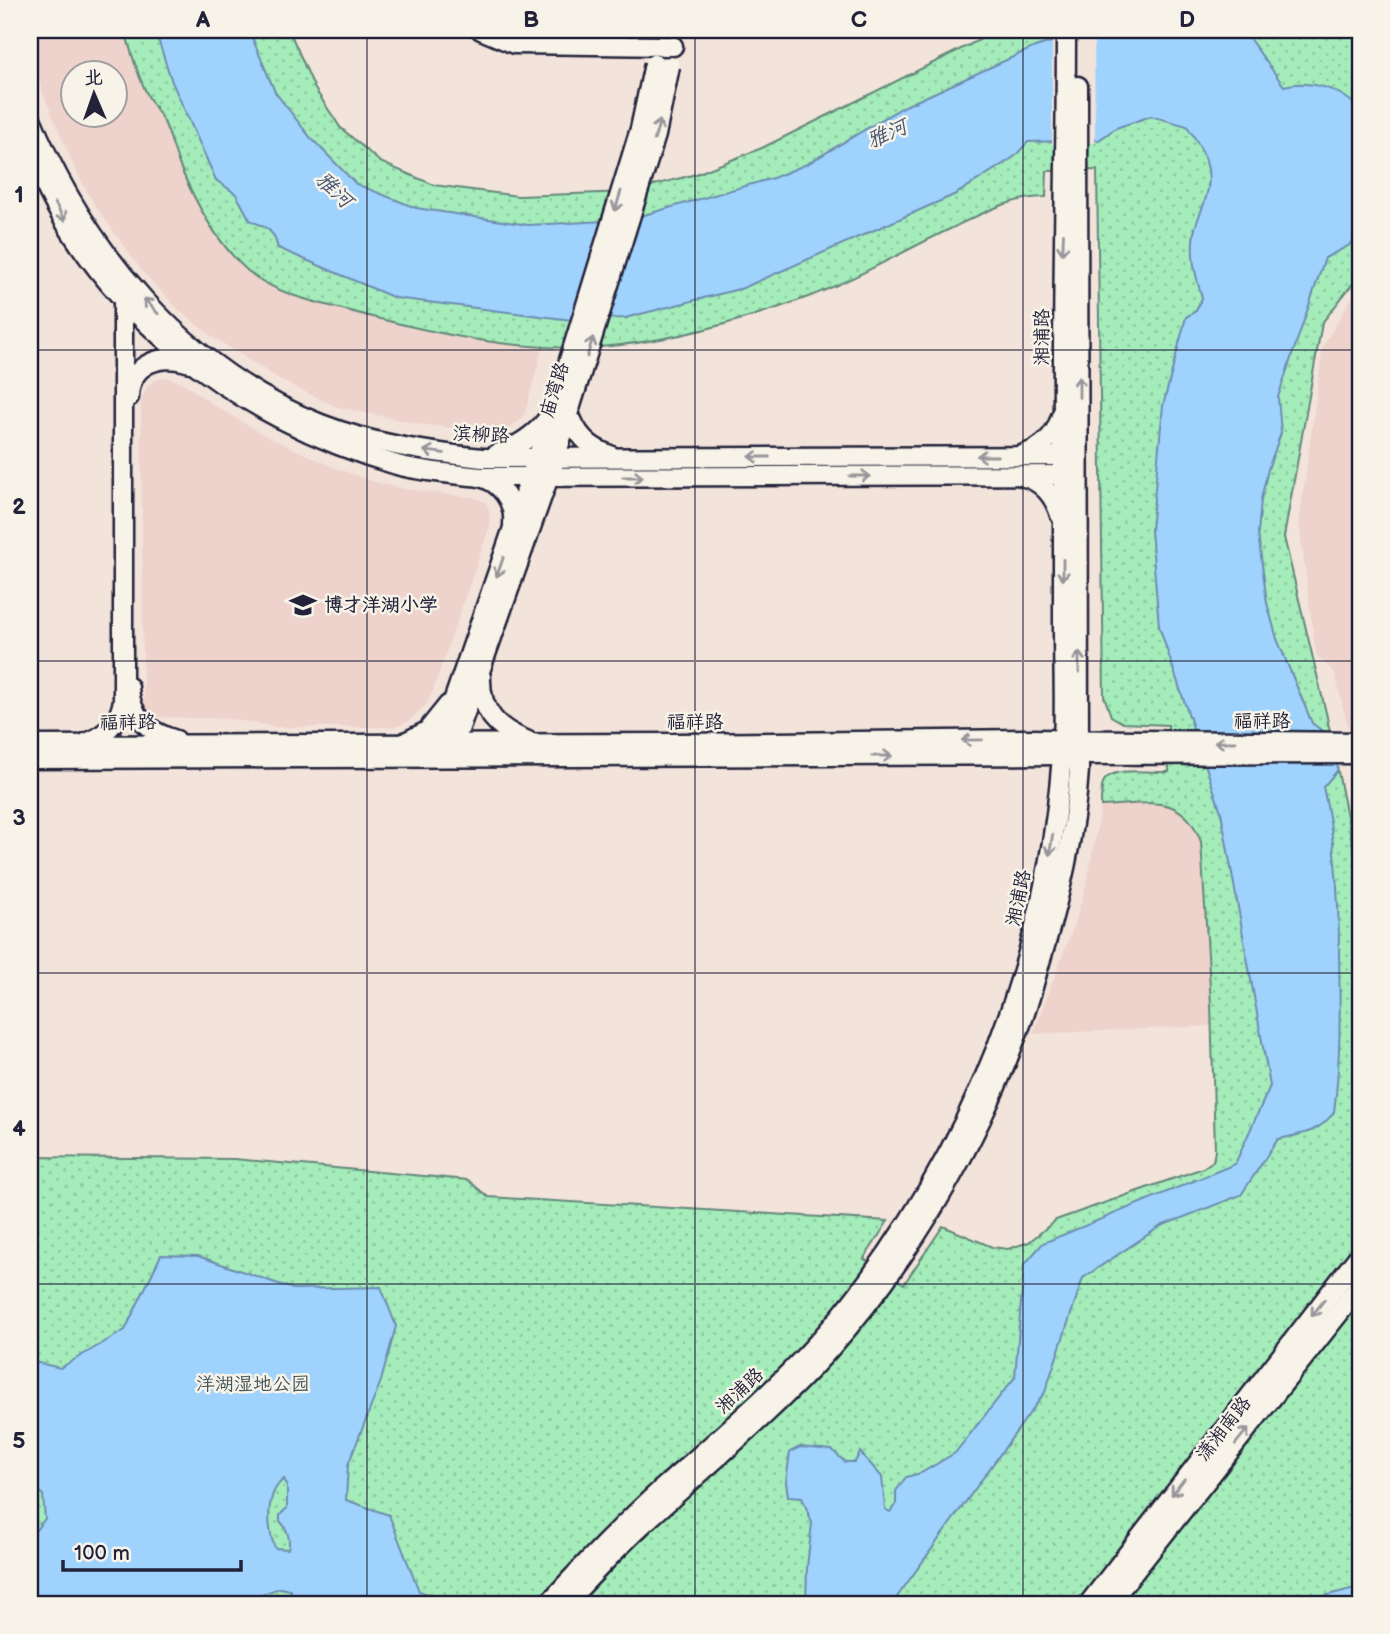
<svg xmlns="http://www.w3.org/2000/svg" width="1390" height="1634" viewBox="0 0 1390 1634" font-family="'Balsamiq Sans','LXGW WenKai TC',sans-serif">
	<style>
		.built { fill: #eed2cc; fill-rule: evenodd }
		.park { fill: url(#park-dots); stroke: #63877a; stroke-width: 2 }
		.water { fill: #9fd3fd; stroke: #6d8caf; stroke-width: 2; fill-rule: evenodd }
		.pier { fill: #f3e4db }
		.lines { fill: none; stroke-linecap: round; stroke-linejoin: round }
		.secondary-casing { stroke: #22223b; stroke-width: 23 }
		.primary-casing { stroke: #22223b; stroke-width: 24 }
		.secondary { stroke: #f7f3e8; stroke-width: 18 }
		.primary { stroke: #f7f3e8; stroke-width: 19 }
		.secondary-bridge-casing { stroke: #22223b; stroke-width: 23; stroke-linecap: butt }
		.secondary-bridge { stroke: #f7f3e8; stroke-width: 18 }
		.oneway { stroke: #97959a }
		.grid { fill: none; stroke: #22223b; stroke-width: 2; stroke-opacity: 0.55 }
		.labels { text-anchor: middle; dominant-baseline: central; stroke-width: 5; stroke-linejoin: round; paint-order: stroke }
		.street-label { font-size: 19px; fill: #22223b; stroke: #f7f3e8 }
		.poi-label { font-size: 19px; font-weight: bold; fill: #22223b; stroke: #f7f3e8; text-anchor: start }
		.park-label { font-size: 19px; fill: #42545b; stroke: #f7f3e8 }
		.water-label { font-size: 21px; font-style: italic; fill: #485775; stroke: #f7f3e8 }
		.neatline { fill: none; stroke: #22223b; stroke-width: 2.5 }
		.grid-label { font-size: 23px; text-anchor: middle; font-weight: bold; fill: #22223b }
	</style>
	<defs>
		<pattern id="park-dots" width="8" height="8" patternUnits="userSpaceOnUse" patternTransform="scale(1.75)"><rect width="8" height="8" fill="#a4ecba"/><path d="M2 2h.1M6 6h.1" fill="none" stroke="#8dcaa1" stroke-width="1.8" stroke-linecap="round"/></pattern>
	</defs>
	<rect width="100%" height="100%" fill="#f3e4db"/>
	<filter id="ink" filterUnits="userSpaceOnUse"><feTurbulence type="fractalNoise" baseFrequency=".0143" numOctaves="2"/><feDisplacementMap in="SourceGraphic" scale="14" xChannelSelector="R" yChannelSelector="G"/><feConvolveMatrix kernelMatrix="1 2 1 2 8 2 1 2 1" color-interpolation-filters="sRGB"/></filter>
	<g filter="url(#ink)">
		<g class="built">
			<path d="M 30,30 L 125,30 L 134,60 L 149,97 L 165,123 L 180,165 L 203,213 L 221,242 L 249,272 L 277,288 L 415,329 L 481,341 L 543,346 L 525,413 L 519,421 L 503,433 L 494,433 L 419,424 L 337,407 L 284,382 L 211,336 L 178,309 L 142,271 L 94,204 L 76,171 L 43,93 L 32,53 ZM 74,74 L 116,74 L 116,116 L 74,116 Z"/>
			<path d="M 1360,284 L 1360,754 L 1347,724 L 1335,673 L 1316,655 L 1299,524 L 1323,346 Z"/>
			<path d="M 166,377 L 183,383 L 215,406 L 266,436 L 338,469 L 378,483 L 404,489 L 477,498 L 486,503 L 489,510 L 490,526 L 432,693 L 427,704 L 408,722 L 394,727 L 276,727 L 231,719 L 157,717 L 149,712 L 145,706 L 143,685 L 141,400 L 147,387 L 155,380 Z"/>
			<path d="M 1169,804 L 1183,812 L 1195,826 L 1201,842 L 1212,1026 L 1033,1034 L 1076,920 L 1087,881 L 1101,806 Z"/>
		</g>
		<path class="park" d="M 125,30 L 289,30 L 315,89 L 340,127 L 380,162 L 434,185 L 518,196 L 628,192 L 696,174 L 762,148 L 999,30 L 1360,30 L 1360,262 L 1354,282 L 1322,323 L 1284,537 L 1327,717 L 1357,866 L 1360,909 L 1360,1604 L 30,1604 L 30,1157 L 234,1159 L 468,1180 L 488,1197 L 888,1221 L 864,1259 L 904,1284 L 943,1226 L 992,1247 L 1008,1249 L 1029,1242 L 1056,1220 L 1203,1168 L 1213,1161 L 1215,1151 L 1211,1004 L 1201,842 C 1183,790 1145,805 1101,806 C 1101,799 1101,790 1103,783 C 1110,765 1153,773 1169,772 L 1168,725 L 1123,723 L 1111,716 L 1104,696 L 1097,170 L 1047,171 L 1046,197 C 1011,197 983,213 952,228 C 901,252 853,281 800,300 C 736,323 668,342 600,347 C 517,352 436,334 357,313 C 322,303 277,296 248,271 C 217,244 195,202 179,164 C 174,150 170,135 164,122 C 160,114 154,106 149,98 C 138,77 131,53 125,30 Z"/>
		<g class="water">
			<path d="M 155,30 L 249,30 L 275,92 L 310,137 L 356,184 L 416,208 L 528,225 L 627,220 L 773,178 L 807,164 L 903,107 L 1035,47 L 1091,30 L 1240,30 L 1246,34 L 1284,86 C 1312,79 1340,89 1360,109 L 1360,235 L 1348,246 L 1325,258 L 1278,397 L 1281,433 L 1268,469 L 1261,500 L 1258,533 L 1267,603 L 1277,639 L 1312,723 L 1329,736 L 1338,761 L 1337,771 L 1323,787 C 1336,841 1339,897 1339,952 C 1340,1006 1341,1059 1334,1112 C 1319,1133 1302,1134 1278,1139 L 1241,1195 L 1161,1226 L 1083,1278 L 1045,1392 L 892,1604 L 806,1604 L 807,1567 L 812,1523 L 802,1497 L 788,1496 L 786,1482 L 790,1452 L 800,1447 L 832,1450 L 845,1462 L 855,1462 L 860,1452 L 882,1477 L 885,1509 L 890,1512 L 896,1504 L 896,1491 L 906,1477 L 921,1473 L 955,1453 L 1015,1377 L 1024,1265 L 1043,1243 L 1235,1164 L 1270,1086 L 1221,812 L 1159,626 L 1151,530 L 1163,406 L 1186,317 L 1196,311 L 1202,298 C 1196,276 1190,257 1194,233 C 1196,221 1203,209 1206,197 C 1215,170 1202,148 1187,126 L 1151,116 L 1116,128 L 1099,140 L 1028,142 L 1014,157 L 956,194 L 743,288 L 625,318 L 572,320 L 395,298 L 278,248 L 274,236 L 268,229 L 250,220 L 236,194 L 216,180 L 172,82 Z"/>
			<path d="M 161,1255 L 198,1256 L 293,1289 L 381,1287 L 396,1326 L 381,1381 L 348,1465 L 346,1500 L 389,1515 L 419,1591 L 457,1604 L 310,1604 L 295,1600 L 290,1590 L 280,1588 L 259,1595 L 256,1604 L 30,1604 L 30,1537 L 45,1519 L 43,1495 L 30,1485 L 30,1361 L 60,1368 L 125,1330 ZM 284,1479 L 287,1485 L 287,1508 L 280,1515 L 280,1521 C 287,1528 291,1540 288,1549 L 275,1548 C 267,1528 265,1493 284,1479 Z"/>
			<path d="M 1360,1588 L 1360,1604 L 1295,1604 L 1351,1589 Z"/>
		</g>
		<path class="pier" d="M 1079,30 L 1094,30 L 1095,143 L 1052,145 L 1052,38 Z"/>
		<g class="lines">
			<defs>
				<g id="secondary">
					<path d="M 481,30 L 514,44 L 673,46"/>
					<path d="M 30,116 C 84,249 184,370 321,424 C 372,444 428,452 482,458 L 1072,456"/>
					<path d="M 30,151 C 91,308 238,420 397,465 C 424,472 453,474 481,477 L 1072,475"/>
					<path d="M 129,397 C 130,363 161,353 190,363"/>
					<path d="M 569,412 C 576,434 588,447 610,455"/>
					<path d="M 497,454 C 518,446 535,436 548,418"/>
					<path d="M 1024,454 C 1043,448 1056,434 1061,416"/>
					<path d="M 480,477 C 501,482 515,503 513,524"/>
					<path d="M 1024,477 C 1043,482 1054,496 1060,515"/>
					<path d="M 481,677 C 480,712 497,729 528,741"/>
					<path d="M 129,687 C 130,717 149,732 176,740"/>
					<path d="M 407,741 L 427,731 L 448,705"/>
					<path d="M 85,743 C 105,737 121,720 123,699 L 123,299"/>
					<path d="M 30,745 L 680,743 L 1026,739 L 1360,742"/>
					<path d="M 454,753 L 457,736 L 556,457 L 569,412"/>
					<path d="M 440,755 L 447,719 L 554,409"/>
					<path d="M 30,759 L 1360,754"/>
					<path d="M 548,1604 C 585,1563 624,1523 665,1486 C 734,1425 803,1367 858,1294 C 982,1130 1050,947 1063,742 C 1065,704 1063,665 1063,628 C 1063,563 1063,499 1063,434 C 1062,299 1066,165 1066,30"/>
					<path d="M 565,1604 C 590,1577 615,1550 642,1525 C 704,1468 770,1415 827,1352 C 911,1259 977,1144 1020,1027 C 1029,1004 1035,979 1042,956 C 1060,895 1075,834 1079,770 L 1078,86"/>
				</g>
				<g id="primary">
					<path d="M 1089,1604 L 1360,1255"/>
					<path d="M 1108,1604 L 1360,1286"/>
				</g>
			</defs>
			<use href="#secondary" class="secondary-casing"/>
			<use href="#primary" class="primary-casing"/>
			<use href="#secondary" class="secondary"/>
			<use href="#primary" class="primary"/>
			<defs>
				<g id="secondary-bridge">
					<path d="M 554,409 L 640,129 L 654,64"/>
					<path d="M 569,412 L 656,135 L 670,66"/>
				</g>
			</defs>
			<use href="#secondary-bridge" class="secondary-bridge-casing"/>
			<use href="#secondary-bridge" class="secondary-bridge"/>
		</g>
		<defs><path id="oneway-shaft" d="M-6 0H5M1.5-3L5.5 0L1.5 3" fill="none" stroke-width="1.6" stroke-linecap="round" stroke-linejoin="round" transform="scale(1.75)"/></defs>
		<g class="oneway">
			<use href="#oneway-shaft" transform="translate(657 130) rotate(-74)"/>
			<use href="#oneway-shaft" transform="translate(618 201) rotate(107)"/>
			<use href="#oneway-shaft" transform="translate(60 212) rotate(61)"/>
			<use href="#oneway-shaft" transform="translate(1063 244) rotate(93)"/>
			<use href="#oneway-shaft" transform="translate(151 306) rotate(-133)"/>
			<use href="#oneway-shaft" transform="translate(590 347) rotate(-73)"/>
			<use href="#oneway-shaft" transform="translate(1079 387) rotate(-90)"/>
			<use href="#oneway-shaft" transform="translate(434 452) rotate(-172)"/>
			<use href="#oneway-shaft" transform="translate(987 456) rotate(180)"/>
			<use href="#oneway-shaft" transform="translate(759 457) rotate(180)"/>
			<use href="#oneway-shaft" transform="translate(860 476)"/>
			<use href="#oneway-shaft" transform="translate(633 477)"/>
			<use href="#oneway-shaft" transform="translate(500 567) rotate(109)"/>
			<use href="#oneway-shaft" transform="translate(1063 570) rotate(90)"/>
			<use href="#oneway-shaft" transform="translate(1079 662) rotate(-90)"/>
			<use href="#oneway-shaft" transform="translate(972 740) rotate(179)"/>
			<use href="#oneway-shaft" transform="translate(1225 742) rotate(-180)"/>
			<use href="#oneway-shaft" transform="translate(882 756)"/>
			<use href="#oneway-shaft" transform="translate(1051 845) rotate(99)"/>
			<use href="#oneway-shaft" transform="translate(1318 1308) rotate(128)"/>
			<use href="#oneway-shaft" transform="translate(1242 1436) rotate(-51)"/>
			<use href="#oneway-shaft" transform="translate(1178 1487) rotate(128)"/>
		</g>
	</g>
	<path class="grid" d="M 367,30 L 367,1604M 695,30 L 695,1604M 1023,30 L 1023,1604M 30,350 L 1360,350M 30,661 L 1360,661M 30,973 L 1360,973M 30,1284 L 1360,1284"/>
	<defs>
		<symbol id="school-bare" viewBox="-9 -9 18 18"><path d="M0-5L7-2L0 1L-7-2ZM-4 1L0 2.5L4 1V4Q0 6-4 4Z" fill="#22223b" stroke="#f7f3e8" stroke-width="2.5" paint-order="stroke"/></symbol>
	</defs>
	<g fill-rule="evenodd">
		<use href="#school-bare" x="284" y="586" width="38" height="38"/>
	</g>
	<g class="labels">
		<g class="street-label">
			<text transform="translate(1042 337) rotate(-90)">湘浦路</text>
			<text transform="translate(555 390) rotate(-73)">庙湾路</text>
			<text transform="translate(481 435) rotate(3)">滨柳路</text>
			<text x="1262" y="721">福祥路</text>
			<text x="695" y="722">福祥路</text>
			<text transform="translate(128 723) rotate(-1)">福祥路</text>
			<text transform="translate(1019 898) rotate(-78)">湘浦路</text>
			<text transform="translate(740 1391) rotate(-43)">湘浦路</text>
			<text transform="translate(1224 1429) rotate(-52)">潇湘南路</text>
		</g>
		<g class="poi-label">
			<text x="324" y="605">博才洋湖小学</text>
		</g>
		<g class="park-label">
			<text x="253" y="1384">洋湖湿地公园</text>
		</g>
		<g class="water-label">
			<text transform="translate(887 134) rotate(-24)">雅河</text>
			<text transform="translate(334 190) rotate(43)">雅河</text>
		</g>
	</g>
	<rect width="1390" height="1634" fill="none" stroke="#f7f3e8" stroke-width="77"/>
	<g transform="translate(94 94) rotate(358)"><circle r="33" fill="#f7f3e8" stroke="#a29fa3" stroke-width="2"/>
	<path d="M0-5L12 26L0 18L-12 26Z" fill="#22223b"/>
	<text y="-10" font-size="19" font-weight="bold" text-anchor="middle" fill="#22223b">北</text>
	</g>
	<path d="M63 1560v10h178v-10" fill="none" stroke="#22223b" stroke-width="3.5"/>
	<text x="74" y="1560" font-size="21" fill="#22223b" stroke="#f7f3e8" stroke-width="5" paint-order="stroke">100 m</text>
	<rect x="38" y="38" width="1314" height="1558" class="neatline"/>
	<g class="grid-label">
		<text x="203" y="27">A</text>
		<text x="531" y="27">B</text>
		<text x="859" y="27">C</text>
		<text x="1187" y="27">D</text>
		<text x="19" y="202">1</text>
		<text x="19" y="514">2</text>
		<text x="19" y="825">3</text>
		<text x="19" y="1136">4</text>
		<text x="19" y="1448">5</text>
	</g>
</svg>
